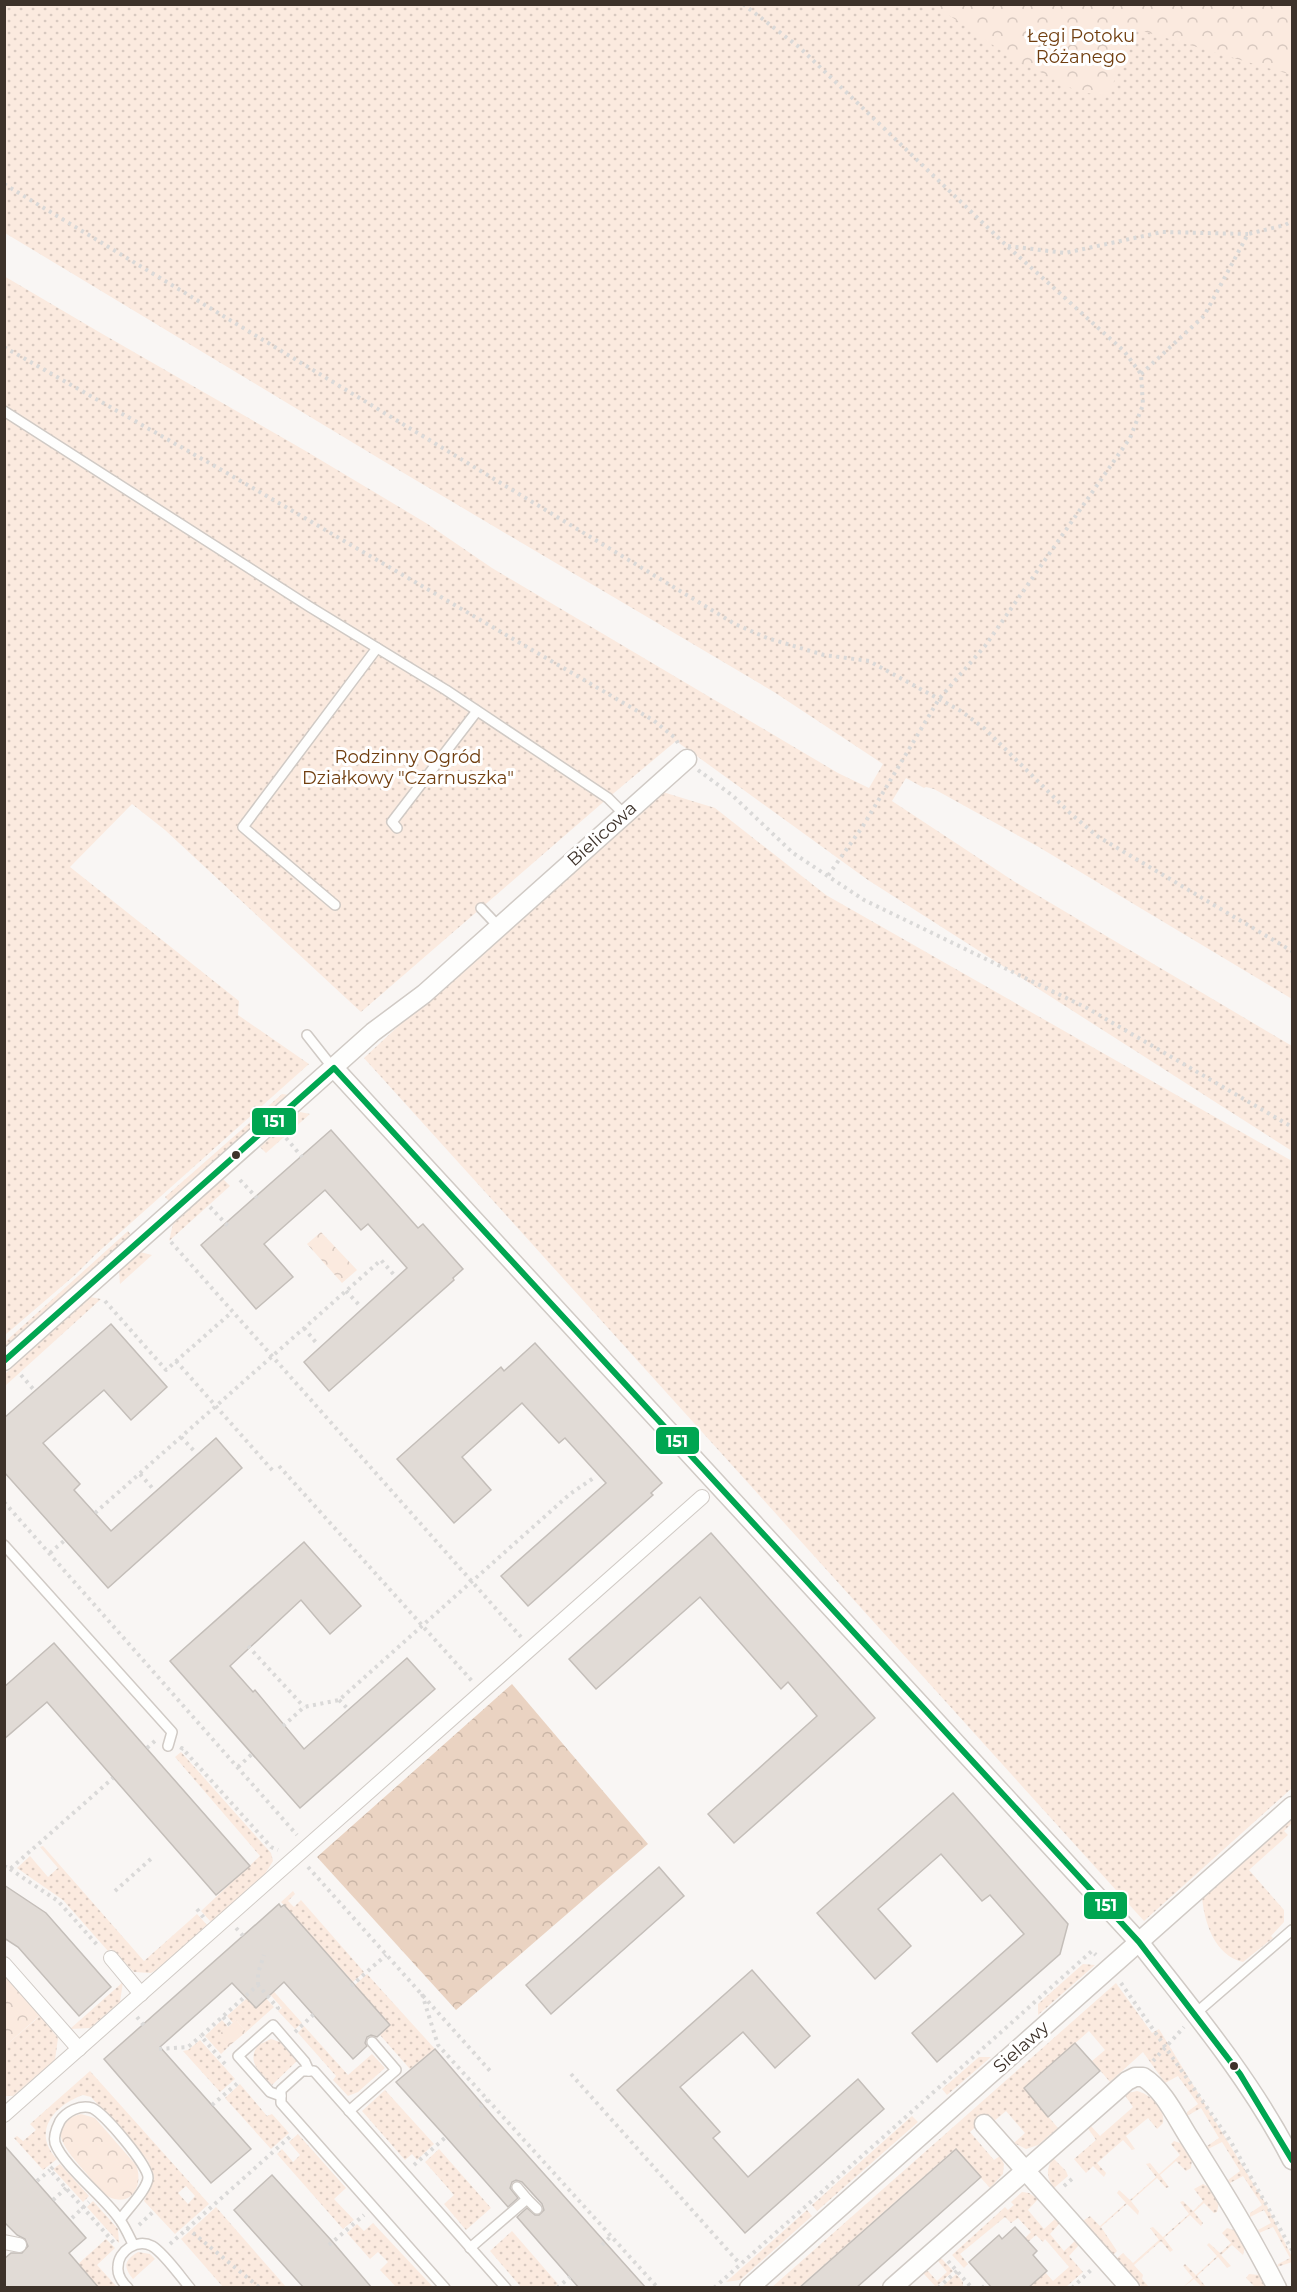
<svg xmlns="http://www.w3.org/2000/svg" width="1297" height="2292" viewBox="0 0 1297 2292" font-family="Montserrat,sans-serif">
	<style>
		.grass { fill: url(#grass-dots); fill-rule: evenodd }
		.forest { fill: url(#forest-crowns) }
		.park { fill: url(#park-crowns) }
		.building { fill: #e1dbd6; stroke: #c4beb9; stroke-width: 1.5 }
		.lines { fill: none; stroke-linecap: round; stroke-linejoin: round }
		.service-casing { stroke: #d0cac5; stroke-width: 12 }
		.pedestrian-casing { stroke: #d0cac5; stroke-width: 16 }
		.minor-casing { stroke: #d0cac5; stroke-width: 21 }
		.path { stroke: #dad9d8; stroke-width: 4; stroke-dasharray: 3 4.5; stroke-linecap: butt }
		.service { stroke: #fefefd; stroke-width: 9 }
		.pedestrian { stroke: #fefefd; stroke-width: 14 }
		.minor { stroke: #fefefd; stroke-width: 18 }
		.bus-1-casing { stroke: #fff; stroke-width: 10 }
		.bus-1 { stroke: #00a651; stroke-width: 6 }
		.bus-dot { fill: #3d322a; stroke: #fff; stroke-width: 2 }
		.labels { text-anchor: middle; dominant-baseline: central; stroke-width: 6; stroke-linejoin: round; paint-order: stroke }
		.park-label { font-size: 18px; fill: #703e0f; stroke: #fff }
		.street-label { font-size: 18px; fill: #3d322a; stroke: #fff }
		.line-badge { stroke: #fff; stroke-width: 2 }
		.badge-label { font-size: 16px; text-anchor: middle; font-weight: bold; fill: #fff }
	</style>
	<defs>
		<pattern id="grass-dots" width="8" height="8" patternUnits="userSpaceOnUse" patternTransform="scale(1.5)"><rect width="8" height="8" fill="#fbeadf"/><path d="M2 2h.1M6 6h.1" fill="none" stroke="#d8c9c0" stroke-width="1.8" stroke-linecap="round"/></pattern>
		<pattern id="forest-crowns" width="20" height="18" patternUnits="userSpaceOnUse" patternTransform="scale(1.5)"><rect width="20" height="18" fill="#ead3c2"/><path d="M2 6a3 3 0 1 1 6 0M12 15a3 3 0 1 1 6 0" fill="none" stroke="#cab6a7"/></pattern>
		<pattern id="park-crowns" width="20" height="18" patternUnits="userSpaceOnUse" patternTransform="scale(1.5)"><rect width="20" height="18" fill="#fbeadf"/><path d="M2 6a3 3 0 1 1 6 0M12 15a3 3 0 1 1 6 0" fill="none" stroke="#d8c9c0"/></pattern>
	</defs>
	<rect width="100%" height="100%" fill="#f9f6f4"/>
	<g class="grass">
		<path d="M 5,5 L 1292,5 L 1292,999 L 1037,846 L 934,789 L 926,787 L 924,788 L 906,778 L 892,801 L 1015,882 L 1292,1046 L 1292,1151 L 868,880 L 676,741 L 608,798 L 361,1012 L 165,830 L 132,804 L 70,867 L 239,1001 L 238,1015 L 309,1064 L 95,1255 L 75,1275 L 5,1335 L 4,276 L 99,332 L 304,450 L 426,523 L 492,568 L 838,773 L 869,788 L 883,764 L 774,692 L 380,459 L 5,233 Z"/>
		<path d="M 653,789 L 715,808 L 826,895 L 1292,1161 L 1292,1788 L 1144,1921 L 364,1058 Z"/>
		<path d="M 282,1094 L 289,1095 L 169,1201 L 165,1197 Z"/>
		<path d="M 300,1112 L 310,1114 L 266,1153 L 260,1147 Z"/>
		<path d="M 223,1179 L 230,1186 L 169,1241 L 173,1224 Z"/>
		<path d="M 128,1231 L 131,1235 L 5,1348 L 5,1342 Z"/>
		<path d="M 140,1252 L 152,1255 L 120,1284 L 119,1272 Z"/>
		<path d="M 90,1297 L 101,1299 L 5,1386 L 5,1374 Z"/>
		<path d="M 181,1752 L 271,1853 L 273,1861 L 263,1877 L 211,1922 L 201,1911 L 260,1856 L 175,1757 Z"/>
		<path d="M 1292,1816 L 1292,1823 L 1284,1831 L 1288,1835 L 1249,1870 L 1284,1910 L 1284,1922 L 1271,1936 L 1273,1938 L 1243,1962 C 1215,1956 1204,1922 1202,1897 Z"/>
		<path d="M 43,1846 L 144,1961 L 197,1914 L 207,1925 L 158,1969 L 151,1973 L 134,1972 L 111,1949 L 108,1951 L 63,1900 L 17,1868 L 30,1856 L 48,1877 L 58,1868 L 40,1847 Z"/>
		<path d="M 293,1891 L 295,1894 L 288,1901 L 294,1907 L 301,1900 L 364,1972 L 353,1982 L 281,1902 Z"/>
		<path d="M 1083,1964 L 1095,1965 L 1038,2015 L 1038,2004 Z"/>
		<path d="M 367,1974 L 435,2049 L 410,2069 L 380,2035 L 390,2025 L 355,1985 Z"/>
		<path d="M 260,1976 L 302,2023 L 295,2029 L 278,2011 L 282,2008 L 260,1983 Z"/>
		<path d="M 123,1982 L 120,2002 L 90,2028 L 70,2029 Z"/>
		<path d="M 1116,1983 L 1152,2033 L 1159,2029 L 1267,2206 L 1292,2257 L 1292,2262 L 1277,2267 L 1278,2264 L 1290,2258 L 1273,2227 L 1259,2233 L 1258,2230 L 1271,2223 L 1264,2210 L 1250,2217 L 1250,2213 L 1262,2205 L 1243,2176 L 1230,2183 L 1228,2180 L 1240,2171 L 1222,2142 L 1208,2149 L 1207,2146 L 1219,2138 L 1201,2108 L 1187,2116 L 1187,2112 L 1198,2104 L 1178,2076 L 1165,2083 L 1143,2052 L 1110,2082 L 1092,2061 L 1105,2050 L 1089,2031 L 1024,2088 L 1058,2128 L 1038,2145 L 1026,2149 L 1014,2143 L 1025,2133 L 1006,2111 L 994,2121 L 989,2115 L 970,2132 L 994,2160 L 1000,2156 L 1004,2164 L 1003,2174 L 990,2188 L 955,2149 L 799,2287 L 771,2288 Z"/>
		<path d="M 257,1989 L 274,2007 L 246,2032 L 236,2020 L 233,2023 L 227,2016 Z"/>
		<path d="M 40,2016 L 58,2038 L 55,2060 L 13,2096 L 5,2096 L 5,2046 Z"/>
		<path d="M 222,2020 L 228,2027 L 218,2036 L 228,2047 L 221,2054 L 205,2036 Z"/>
		<path d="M 304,2026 L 348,2075 L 372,2054 L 385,2068 L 358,2092 L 348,2096 L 333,2080 L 336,2076 L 298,2033 Z"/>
		<path d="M 271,2039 L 280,2042 L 297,2061 L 272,2085 C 260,2071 246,2063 258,2045 Z"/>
		<path d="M 200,2040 L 235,2079 L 220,2092 L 183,2051 L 188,2050 Z"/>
		<path d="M 979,2057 L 991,2057 L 947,2095 L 942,2089 Z"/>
		<path d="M 90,2071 L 209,2204 L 175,2234 L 144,2201 L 154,2177 L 148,2161 L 91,2097 L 83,2095 C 55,2105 31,2131 57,2159 L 43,2170 L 14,2138 L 17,2136 L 23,2141 L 36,2130 L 30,2124 ZM 186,2186 L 195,2196 L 188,2204 L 178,2193 Z"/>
		<path d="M 240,2084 L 267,2116 L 272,2114 L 289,2133 L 271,2149 L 225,2098 Z"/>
		<path d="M 385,2090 L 434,2144 L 417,2160 L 412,2154 L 405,2160 L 362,2111 Z"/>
		<path d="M 1137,2091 C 1150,2094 1166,2109 1163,2123 L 1157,2129 L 1148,2118 L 1126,2136 L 1135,2149 L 1132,2150 L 1123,2140 L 1097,2163 L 1106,2173 L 1104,2177 L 1093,2166 L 1086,2173 L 1074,2159 L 1096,2140 L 1087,2127 L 1091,2126 L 1100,2136 L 1133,2107 L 1124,2094 Z"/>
		<path d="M 912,2116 L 918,2122 L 817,2211 L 812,2205 Z"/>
		<path d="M 298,2134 L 346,2188 L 334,2199 L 354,2220 L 343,2229 L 277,2154 L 282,2149 L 293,2162 L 300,2155 L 289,2142 Z"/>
		<path d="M 1174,2141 L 1183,2144 L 1192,2159 L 1191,2168 L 1186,2171 L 1176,2161 L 1160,2175 L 1169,2187 L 1166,2188 L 1157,2178 L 1131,2201 L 1139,2211 L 1138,2215 L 1127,2204 L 1101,2227 L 1117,2251 L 1113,2255 L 1083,2221 L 1090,2216 L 1100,2226 L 1126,2203 L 1117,2193 L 1119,2190 L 1130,2200 L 1156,2177 L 1146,2164 L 1150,2163 L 1159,2174 L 1180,2155 L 1171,2144 Z"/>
		<path d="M 439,2149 L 491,2208 L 466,2230 L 444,2204 L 454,2195 L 425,2162 Z"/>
		<path d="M 1053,2158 L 1066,2171 L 1068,2176 L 1054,2188 C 1046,2178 1046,2168 1053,2158 Z"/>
		<path d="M 60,2164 L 89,2196 L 83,2202 L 53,2169 Z"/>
		<path d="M 1203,2184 L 1209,2187 L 1219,2202 L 1217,2212 L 1214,2213 L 1204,2203 L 1194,2212 L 1203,2223 L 1201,2226 L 1190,2215 L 1164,2238 L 1173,2250 L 1170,2252 L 1161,2241 L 1134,2265 L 1143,2275 L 1142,2279 L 1149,2287 L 1142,2287 L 1116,2259 L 1123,2253 L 1133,2263 L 1159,2240 L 1150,2228 L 1153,2227 L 1163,2237 L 1189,2214 L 1180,2202 L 1183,2201 L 1193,2211 L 1203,2201 L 1194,2189 Z"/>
		<path d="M 1022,2192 L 1029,2193 L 1038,2199 L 1028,2210 L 1044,2229 L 1055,2219 L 1060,2223 L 1050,2234 L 1064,2251 L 1075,2241 L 1079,2245 L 1069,2256 L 1083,2272 L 1066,2287 L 1028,2287 L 1045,2272 L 1053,2281 L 1069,2267 L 1045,2239 L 1043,2242 L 1036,2235 L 1028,2242 L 1025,2238 L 1031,2232 L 1018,2218 L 1011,2223 L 1005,2217 L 960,2254 L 968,2264 L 964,2268 L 952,2255 L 1005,2207 L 1008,2210 L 1014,2205 L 1011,2202 Z"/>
		<path d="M 93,2201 L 118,2229 L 119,2243 L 87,2207 Z"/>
		<path d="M 216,2207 L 286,2287 L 223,2287 L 181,2239 Z"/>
		<path d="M 807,2210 L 812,2216 L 740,2280 L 726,2282 Z"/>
		<path d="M 373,2223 L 433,2287 L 396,2287 L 380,2270 L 388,2262 L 378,2252 L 370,2259 L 347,2233 L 357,2224 L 364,2231 Z"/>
		<path d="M 1227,2228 L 1237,2231 L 1245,2247 L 1243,2255 L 1232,2245 L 1221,2255 L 1231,2266 L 1227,2268 L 1218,2257 L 1197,2276 L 1206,2287 L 1202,2287 L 1194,2279 L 1182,2288 L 1193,2278 L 1183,2266 L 1185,2264 L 1196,2275 L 1217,2256 L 1207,2245 L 1209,2243 L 1220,2253 L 1231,2243 L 1222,2233 Z"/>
		<path d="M 512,2231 L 558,2284 L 553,2287 L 521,2287 L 490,2251 Z"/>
		<path d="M 106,2239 L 115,2248 L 97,2265 L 117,2287 L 96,2287 L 97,2286 L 88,2275 L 68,2273 Z"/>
		<path d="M 138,2252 L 150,2254 L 155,2259 L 133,2279 C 123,2267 124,2260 138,2252 Z"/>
		<path d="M 941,2258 L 953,2271 L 936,2287 L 923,2273 L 928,2271 L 937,2281 L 947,2272 L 938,2261 Z"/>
		<path d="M 956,2274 L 963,2282 L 963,2286 L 942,2287 Z"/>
		<path d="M 1249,2274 L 1259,2275 L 1267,2287 L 1255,2287 L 1246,2278 Z"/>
	</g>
	<path class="forest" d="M 512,1684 L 648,1844 L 456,2010 L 317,1857 Z"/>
	<g class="park">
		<path d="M 934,5 L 1292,5 L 1292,75 L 1132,28 L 1109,96 L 1079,92 L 1009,56 Z"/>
		<path d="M 321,1232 L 357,1270 L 342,1283 L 307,1244 Z"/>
		<path d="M 4,1964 L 45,2011 L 5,2046 L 4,2046 Z"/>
		<path d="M 236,2020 L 246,2032 L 228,2047 L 217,2036 Z"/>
		<path d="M 81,2114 L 95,2118 L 136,2165 C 144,2184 132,2208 109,2197 C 100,2193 93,2181 86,2173 C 72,2156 39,2124 81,2114 Z"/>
	</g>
	<g class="building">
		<path d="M 331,1130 L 418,1228 L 423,1224 L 463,1269 L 453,1278 L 454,1280 L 329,1391 L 304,1362 L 407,1268 L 368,1224 L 361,1230 L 325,1190 L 264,1244 L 293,1277 L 256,1309 L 201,1245 Z"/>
		<path d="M 111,1324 L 167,1387 L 131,1420 L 104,1390 L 43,1443 L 80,1484 L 74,1490 L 111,1531 L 216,1438 L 242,1468 L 108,1588 L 4,1472 L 4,1418 Z"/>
		<path d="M 535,1343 L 662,1483 L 651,1493 L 653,1495 L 528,1606 L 501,1576 L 606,1483 L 565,1438 L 559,1443 L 522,1403 L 462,1457 L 491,1490 L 454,1523 L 397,1459 L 501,1367 L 504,1371 Z"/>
		<path d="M 711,1533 L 875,1718 L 734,1843 L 708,1814 L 817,1716 L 788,1682 L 781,1689 L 700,1597 L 596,1689 L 569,1659 Z"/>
		<path d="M 304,1542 L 361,1606 L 330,1634 L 301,1600 L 230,1666 L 253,1692 L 255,1690 L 304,1749 L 407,1658 L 435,1689 L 300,1808 L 170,1661 Z"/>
		<path d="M 54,1643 L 250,1866 L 216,1895 L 47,1702 L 4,1739 L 4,1687 Z"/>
		<path d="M 953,1793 L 1068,1924 L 1060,1954 L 937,2062 L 912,2033 L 1024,1934 L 990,1895 L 982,1901 L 941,1854 L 878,1909 L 911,1946 L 875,1979 L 817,1913 Z"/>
		<path d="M 659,1867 L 684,1896 L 551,2014 L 526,1985 Z"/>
		<path d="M 4,1885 L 46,1913 L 111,1987 L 79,2016 L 18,1947 L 4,1938 Z"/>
		<path d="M 279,1904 L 281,1907 L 284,1905 L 390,2025 L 377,2037 L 371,2035 L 367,2037 L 365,2043 L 367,2046 L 353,2059 L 284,1982 L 256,2008 L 232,1983 L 160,2047 L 251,2149 L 211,2183 L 104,2059 Z"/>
		<path d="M 752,1970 L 810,2036 L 775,2068 L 743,2032 L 680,2087 L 720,2132 L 713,2138 L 748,2177 L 858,2079 L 884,2109 L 745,2233 L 617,2090 Z"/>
		<path d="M 1075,2043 L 1100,2071 L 1048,2117 L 1024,2088 Z"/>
		<path d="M 435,2049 L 495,2119 L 646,2288 L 579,2288 L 517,2217 L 527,2208 L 535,2215 L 539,2215 L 544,2210 L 542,2204 L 522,2182 L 516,2180 L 512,2182 L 510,2188 L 518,2198 L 508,2207 L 446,2137 L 396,2082 Z"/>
		<path d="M 4,2145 L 86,2238 L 69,2253 L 99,2288 L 4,2288 L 4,2259 L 11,2253 L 22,2253 L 28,2246 L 25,2239 L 17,2235 L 4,2222 Z"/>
		<path d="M 956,2149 L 981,2177 L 856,2288 L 799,2288 Z"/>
		<path d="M 272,2175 L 331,2240 L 372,2288 L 304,2288 L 234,2210 Z"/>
		<path d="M 1015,2227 L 1037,2251 L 1033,2255 L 1047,2271 L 1028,2288 L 992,2288 L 969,2262 L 999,2235 L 1002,2239 Z"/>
	</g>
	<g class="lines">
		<defs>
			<g id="service">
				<path d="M 4,411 L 310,607 L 446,690 L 608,798 L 624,814"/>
				<path d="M 397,828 L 392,822 L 477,711"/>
				<path d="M 335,905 L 243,827 L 377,648"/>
				<path d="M 481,908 L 499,927"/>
				<path d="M 307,1035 L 333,1068"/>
				<path d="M 4,1545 L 172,1732 L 168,1746"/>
				<path d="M 1196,2013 L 1292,1930"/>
				<path d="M 281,2096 L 270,2092 L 238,2056 L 273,2025 L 305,2062 L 309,2071"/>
				<path d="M 349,2111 L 396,2070 L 372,2042"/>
				<path d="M 527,2199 L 537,2209"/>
				<path d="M 120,2220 C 128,2208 147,2190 148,2178 C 149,2166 104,2113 92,2108 C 80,2104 66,2112 60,2121 C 57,2127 53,2136 55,2143 C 63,2166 106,2198 120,2220 C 125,2227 129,2236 133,2244"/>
				<path d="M 470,2248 L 527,2199 L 517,2187"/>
				<path d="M 128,2288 C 122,2282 117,2275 118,2267 C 118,2251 137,2238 152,2246 C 164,2253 180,2276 190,2288"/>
				<path d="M 445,2288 L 281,2103 L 281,2090 L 302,2071 L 314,2071 L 506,2288"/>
			</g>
			<g id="pedestrian">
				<path d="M 111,1958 L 141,1994"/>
				<path d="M 4,1964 L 79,2049"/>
				<path d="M 4,2115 L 702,1497"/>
				<path d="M 4,2242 L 19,2245"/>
			</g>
			<g id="minor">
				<path d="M 334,1068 L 1139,1942 C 1194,2012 1251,2080 1292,2160"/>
				<path d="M 4,1361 L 373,1032 L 424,994 L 687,759"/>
				<path d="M 984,2124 L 1130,2288"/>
				<path d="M 749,2288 L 1292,1806"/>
				<path d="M 892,2288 L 1127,2081 L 1135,2077 L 1143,2077 C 1164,2090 1177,2119 1190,2139 C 1221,2188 1251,2236 1277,2288"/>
			</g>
		</defs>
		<use href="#service" class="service-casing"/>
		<use href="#pedestrian" class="pedestrian-casing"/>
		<use href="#minor" class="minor-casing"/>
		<g class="path">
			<path d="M 743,4 L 799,47 L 1007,246 L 1124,351 L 1141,374 L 1143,405 L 1130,438 L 985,646 L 939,699 L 863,826 L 827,877"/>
			<path d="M 4,184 L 735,624 L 767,638 L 824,655 L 869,661 L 961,711 L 985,729 L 1070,813 L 1097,836 L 1292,951"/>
			<path d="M 1008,246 L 1065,253 L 1162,232 L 1248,234"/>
			<path d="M 4,347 L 227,473 L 653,720 L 674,737 L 678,743"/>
			<path d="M 1141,374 L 1204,316 L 1248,234 L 1285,225 L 1292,221"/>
			<path d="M 698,770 L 733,796 L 793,853 L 864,900 L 1087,1008 L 1292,1127"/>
			<path d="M 286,1138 L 302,1157"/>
			<path d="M 240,1180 L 257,1198"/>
			<path d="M 210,1207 L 228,1226"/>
			<path d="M 171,1242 L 521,1637"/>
			<path d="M 346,1291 L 361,1307"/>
			<path d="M 105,1301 L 166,1370 L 232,1312"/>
			<path d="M 304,1328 L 318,1345"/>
			<path d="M 176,1361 L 273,1471"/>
			<path d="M 21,1375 L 34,1390"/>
			<path d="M 181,1437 L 195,1452"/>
			<path d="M 279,1466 L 472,1681"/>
			<path d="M 140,1474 L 154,1490"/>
			<path d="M 4,1502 L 297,1835"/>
			<path d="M 95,1513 L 381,1260 L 395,1276"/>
			<path d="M 50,1553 L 65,1540"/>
			<path d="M 248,1646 L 304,1707"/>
			<path d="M 339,1700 L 349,1710"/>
			<path d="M 283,1726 L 304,1707 L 339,1700 L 570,1494 L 595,1477"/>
			<path d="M 147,1748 L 155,1741"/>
			<path d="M 181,1750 L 182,1748 L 271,1847 L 278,1850"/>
			<path d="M 238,1767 L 252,1754"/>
			<path d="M 4,1866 L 10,1869 L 113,1778"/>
			<path d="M 308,1867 L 491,2072"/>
			<path d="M 10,1869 L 58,1901 L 99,1947"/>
			<path d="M 115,1891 L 152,1858"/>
			<path d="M 197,1909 L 204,1918"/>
			<path d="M 236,1928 L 246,1939"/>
			<path d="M 1121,1983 L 1231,2142 L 1292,2250"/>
			<path d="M 258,1985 L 258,1973 L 264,1955"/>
			<path d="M 351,1986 L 386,1955"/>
			<path d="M 422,1994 L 438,2045 L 658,2288"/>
			<path d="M 137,2017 L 146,2028"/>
			<path d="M 223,2017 L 230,2025"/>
			<path d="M 295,2032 L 314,2014"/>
			<path d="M 159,2049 L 188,2047 L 201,2036"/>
			<path d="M 1153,2061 L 1184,2027"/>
			<path d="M 225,2064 L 201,2036 L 258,1985 L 278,2008 L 275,2011"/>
			<path d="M 571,2074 L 740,2264"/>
			<path d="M 212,2105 L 240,2081"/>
			<path d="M 480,2107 L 488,2100"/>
			<path d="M 414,2165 L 446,2137"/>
			<path d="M 53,2167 L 50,2170 L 115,2244"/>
			<path d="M 37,2181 L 50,2170"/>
			<path d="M 1064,2186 L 1072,2179"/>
			<path d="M 53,2200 L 66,2188"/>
			<path d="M 72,2218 L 89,2202"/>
			<path d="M 139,2225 L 154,2211"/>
			<path d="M 187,2228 L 260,2288"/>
			<path d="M 170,2244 L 292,2135"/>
			<path d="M 329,2245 L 364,2215"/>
			<path d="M 602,2245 L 611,2236"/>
			<path d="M 948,2261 L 972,2288"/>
			<path d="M 557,2288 L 570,2277"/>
			<path d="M 714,2288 L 1092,1951 L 1096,1955"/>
			<path d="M 938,2288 L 957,2271"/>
			<path d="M 982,2288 L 988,2283"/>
			<path d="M 1072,2288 L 1091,2270"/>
		</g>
		<use href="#service" class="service"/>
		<use href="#pedestrian" class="pedestrian"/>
		<use href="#minor" class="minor"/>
		<defs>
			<path id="bus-1" d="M 4,1361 L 334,1068 L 1139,1942 L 1240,2074 L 1292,2160"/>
		</defs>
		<use href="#bus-1" class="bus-1-casing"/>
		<use href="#bus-1" class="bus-1"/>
	</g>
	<g class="bus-dot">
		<circle cx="236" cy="1155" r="5"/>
		<circle cx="1234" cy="2066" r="5"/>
	</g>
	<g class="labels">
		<g class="park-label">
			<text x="1081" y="36">Łęgi Potoku<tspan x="1081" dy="21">Różanego</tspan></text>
			<text x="408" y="757">Rodzinny Ogród<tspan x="408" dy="21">Działkowy "Czarnuszka"</tspan></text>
		</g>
		<g class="street-label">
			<text transform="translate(602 834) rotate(-42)">Bielicowa</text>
			<text transform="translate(1021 2047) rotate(-42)">Sielawy</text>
		</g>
	</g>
	<g class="line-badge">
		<rect x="251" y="1107" width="46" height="29" rx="6" fill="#00a651"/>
		<rect x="655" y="1426" width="45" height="29" rx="6" fill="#00a651"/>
		<rect x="1083" y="1891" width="45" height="29" rx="6" fill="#00a651"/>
	</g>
	<g class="badge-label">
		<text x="274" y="1127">151</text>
		<text x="677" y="1447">151</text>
		<text x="1106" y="1911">151</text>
	</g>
	<rect width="1297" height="2292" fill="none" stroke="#3d322a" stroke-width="12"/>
</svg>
